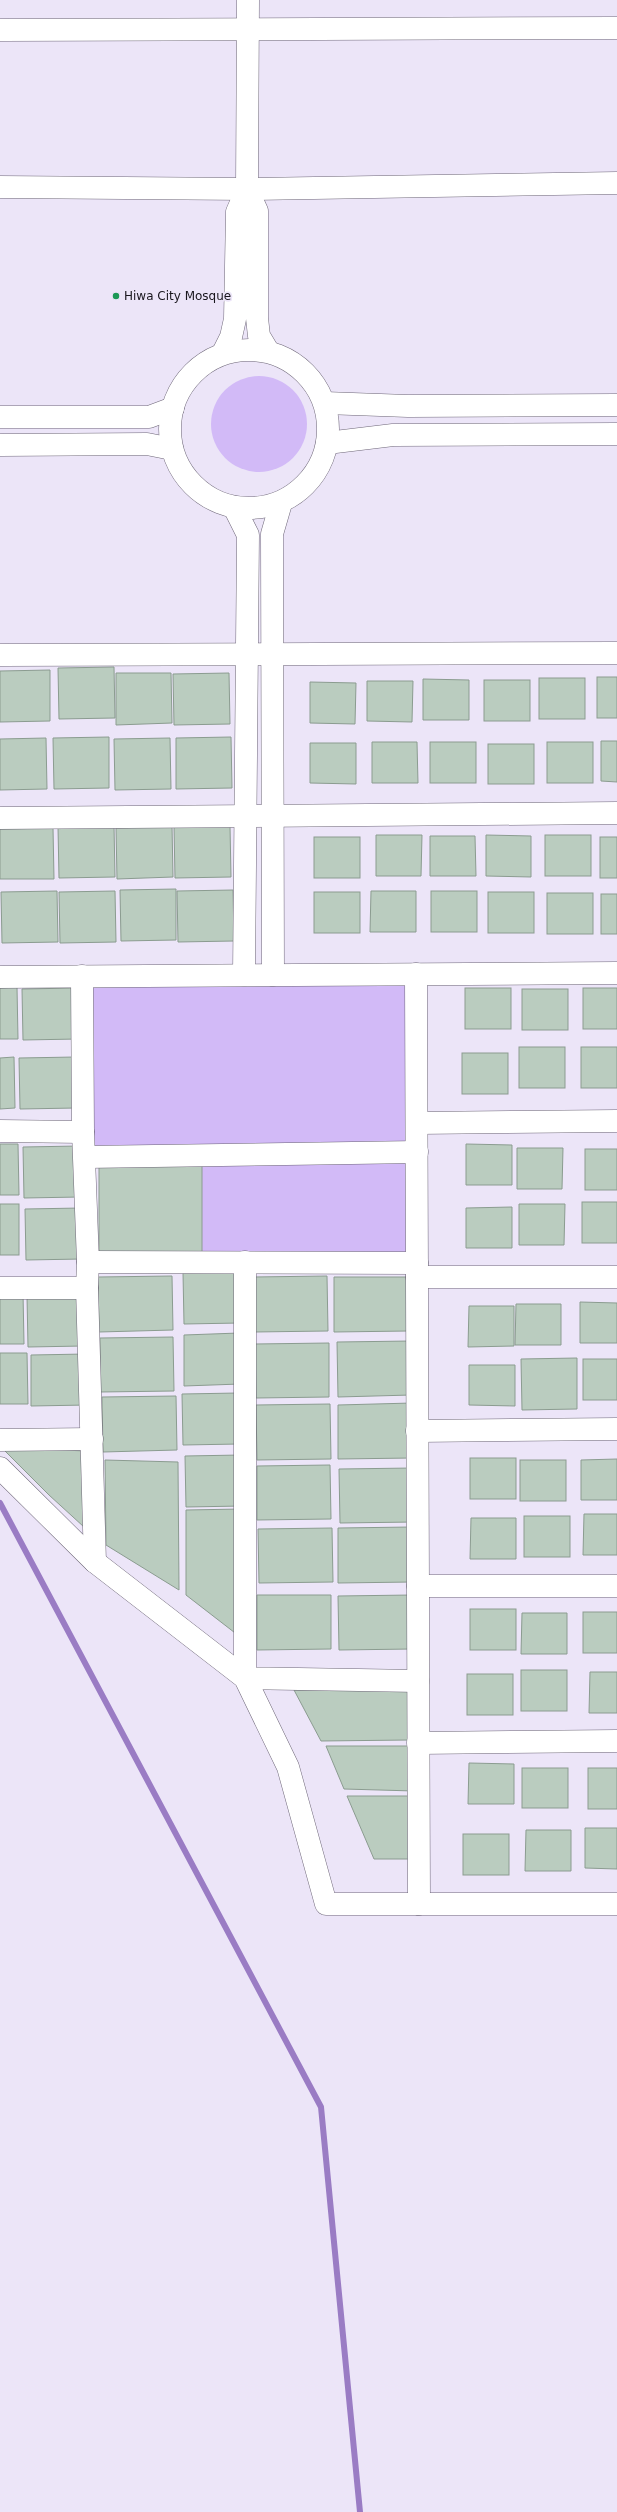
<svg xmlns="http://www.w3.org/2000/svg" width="617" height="2512" viewBox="0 0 617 2512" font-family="'DejaVu Sans',sans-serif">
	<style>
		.green { fill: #d2baf7 }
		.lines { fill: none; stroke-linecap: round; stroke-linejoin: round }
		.stream { stroke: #9a7cc4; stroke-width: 6 }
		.building { fill: #baccbf; stroke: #8b9c90 }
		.street-casing { stroke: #6e6778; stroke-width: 23 }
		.street { stroke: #fff; stroke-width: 22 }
		.poi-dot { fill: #1c9856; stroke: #ece5f8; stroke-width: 1.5 }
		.labels { text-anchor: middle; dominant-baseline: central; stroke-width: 3.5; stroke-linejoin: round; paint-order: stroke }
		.poi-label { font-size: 12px; fill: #19161d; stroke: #ece5f8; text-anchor: start }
	</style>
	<rect width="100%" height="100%" fill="#ece5f8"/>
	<g class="green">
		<circle cx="259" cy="424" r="48"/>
		<path d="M 407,984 L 408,1143 L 93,1146 L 91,987 Z"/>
		<path d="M 408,1162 L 408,1254 L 202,1253 L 202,1164 Z"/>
	</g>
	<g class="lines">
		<path class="stream" d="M 0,1503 L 321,2107 L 360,2512"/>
	</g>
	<g class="building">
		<path d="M 114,667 L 115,718 L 59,719 L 58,668 Z"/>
		<path d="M 50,670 L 50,721 L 0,722 L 0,671 Z"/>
		<path d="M 116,673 L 171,673 L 172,723 L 116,725 Z"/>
		<path d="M 229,673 L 230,724 L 174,725 L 173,674 Z"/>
		<rect x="597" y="677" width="20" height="41"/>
		<rect x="539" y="678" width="46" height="41"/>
		<path d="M 423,679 L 469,680 L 469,720 L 423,720 Z"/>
		<rect x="484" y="680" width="46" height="41"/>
		<path d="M 367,681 L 413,681 L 412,722 L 367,721 Z"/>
		<path d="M 310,682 L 356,683 L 355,724 L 310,723 Z"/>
		<path d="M 109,737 L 109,788 L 54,789 L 53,738 Z"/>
		<path d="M 231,737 L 232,788 L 176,789 L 176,738 Z"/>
		<path d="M 46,738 L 47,789 L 0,790 L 0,739 Z"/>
		<path d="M 170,738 L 171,789 L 115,790 L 114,739 Z"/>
		<path d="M 601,741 L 617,741 L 617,782 L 601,781 Z"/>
		<path d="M 372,742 L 417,742 L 418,783 L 372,783 Z"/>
		<rect x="430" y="742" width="46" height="41"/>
		<rect x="547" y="742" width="46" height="41"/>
		<path d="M 310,743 L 356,743 L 356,784 L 310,783 Z"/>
		<rect x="488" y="744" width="46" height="40"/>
		<path d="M 114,826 L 115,877 L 59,878 L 58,827 Z"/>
		<path d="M 172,826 L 173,877 L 117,879 L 116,828 Z"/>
		<path d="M 230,826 L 231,877 L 175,878 L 174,827 Z"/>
		<path d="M 53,828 L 54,879 L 0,879 L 0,829 Z"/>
		<path d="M 376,835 L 422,835 L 421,876 L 376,876 Z"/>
		<path d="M 486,835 L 531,836 L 531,877 L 486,876 Z"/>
		<rect x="545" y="835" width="46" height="41"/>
		<path d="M 430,836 L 475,836 L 476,876 L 430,876 Z"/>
		<rect x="314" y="837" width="46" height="41"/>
		<rect x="600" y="837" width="17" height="41"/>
		<path d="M 176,889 L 176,940 L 121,941 L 120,890 Z"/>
		<path d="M 233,890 L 234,941 L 178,942 L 177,891 Z"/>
		<path d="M 57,891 L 58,942 L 2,943 L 1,892 Z"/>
		<path d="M 115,891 L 116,942 L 60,943 L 59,892 Z"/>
		<path d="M 371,891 L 416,891 L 416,932 L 370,932 Z"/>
		<rect x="431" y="891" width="46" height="41"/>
		<rect x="314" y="892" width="46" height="41"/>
		<rect x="488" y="892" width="46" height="41"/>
		<rect x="547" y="893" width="46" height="41"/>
		<rect x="601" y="894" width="16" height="40"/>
		<path d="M 17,987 L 18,1039 L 0,1039 L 0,988 Z"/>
		<path d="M 77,988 L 78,1039 L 23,1040 L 22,989 Z"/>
		<rect x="465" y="988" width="46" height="41"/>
		<rect x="583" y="988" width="34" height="41"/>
		<rect x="522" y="989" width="46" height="41"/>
		<rect x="519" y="1047" width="46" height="41"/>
		<rect x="581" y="1047" width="36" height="41"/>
		<rect x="462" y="1053" width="46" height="41"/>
		<path d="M 14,1057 L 15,1108 L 0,1109 L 0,1058 Z"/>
		<path d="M 75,1057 L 76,1108 L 20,1109 L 19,1058 Z"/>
		<path d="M 0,1144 L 18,1144 L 19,1195 L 0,1195 Z"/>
		<path d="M 466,1144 L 512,1145 L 512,1185 L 466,1185 Z"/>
		<path d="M 79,1146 L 80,1197 L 24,1198 L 23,1147 Z"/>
		<path d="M 517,1148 L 563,1148 L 562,1189 L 517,1189 Z"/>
		<rect x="585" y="1149" width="32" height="41"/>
		<path d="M 202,1164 L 202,1253 L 99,1254 L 99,1165 Z"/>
		<rect x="582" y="1202" width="35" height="41"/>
		<rect x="0" y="1204" width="19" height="51"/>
		<path d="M 519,1204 L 565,1204 L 564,1245 L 519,1245 Z"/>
		<path d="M 512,1207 L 512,1248 L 466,1248 L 466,1208 Z"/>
		<path d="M 81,1208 L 82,1259 L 26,1260 L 25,1209 Z"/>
		<path d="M 239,1272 L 240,1323 L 184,1324 L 183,1273 Z"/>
		<path d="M 172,1276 L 173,1330 L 99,1332 L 98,1277 Z"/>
		<path d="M 327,1276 L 328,1331 L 254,1332 L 253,1277 Z"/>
		<path d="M 334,1277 L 408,1277 L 408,1331 L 334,1332 Z"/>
		<path d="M 0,1293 L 23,1293 L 24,1344 L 0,1344 Z"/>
		<path d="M 83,1295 L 83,1346 L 28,1347 L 27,1296 Z"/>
		<path d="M 580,1302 L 617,1303 L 617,1343 L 580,1343 Z"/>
		<path d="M 516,1304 L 561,1304 L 561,1345 L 515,1345 Z"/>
		<path d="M 469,1306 L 514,1306 L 514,1346 L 468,1347 Z"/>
		<path d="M 239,1333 L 240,1384 L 184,1386 L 184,1335 Z"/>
		<path d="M 173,1337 L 174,1391 L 100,1392 L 100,1338 Z"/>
		<path d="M 411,1341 L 411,1395 L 338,1397 L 337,1342 Z"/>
		<path d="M 329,1343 L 329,1397 L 256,1398 L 255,1344 Z"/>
		<path d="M 0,1353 L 27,1353 L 28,1404 L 0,1404 Z"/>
		<path d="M 86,1354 L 87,1405 L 31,1406 L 31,1355 Z"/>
		<path d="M 577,1358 L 577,1409 L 522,1410 L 521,1359 Z"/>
		<rect x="583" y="1359" width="34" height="41"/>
		<path d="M 469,1365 L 515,1365 L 515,1406 L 469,1405 Z"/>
		<path d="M 238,1393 L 239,1444 L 183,1445 L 182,1394 Z"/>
		<path d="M 176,1396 L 177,1450 L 103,1452 L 102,1397 Z"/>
		<path d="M 412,1403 L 412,1458 L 338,1459 L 338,1405 Z"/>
		<path d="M 330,1404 L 331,1459 L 257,1460 L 256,1405 Z"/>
		<path d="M 1,1447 L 85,1451 L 84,1527 L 49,1495 Z"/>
		<path d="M 241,1455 L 242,1506 L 186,1507 L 185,1456 Z"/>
		<rect x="470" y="1458" width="46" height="41"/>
		<path d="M 617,1459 L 617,1500 L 581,1500 L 581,1460 Z"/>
		<path d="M 105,1460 L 178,1462 L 179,1590 L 106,1545 Z"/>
		<rect x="520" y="1460" width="46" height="41"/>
		<path d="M 330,1465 L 331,1519 L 257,1520 L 257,1466 Z"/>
		<path d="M 413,1468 L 414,1522 L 340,1523 L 339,1469 Z"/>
		<path d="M 242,1509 L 239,1636 L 186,1595 L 186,1510 Z"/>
		<path d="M 584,1514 L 617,1514 L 617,1555 L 583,1555 Z"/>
		<rect x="524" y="1516" width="46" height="41"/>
		<path d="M 471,1518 L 516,1518 L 516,1559 L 470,1559 Z"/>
		<path d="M 411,1527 L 412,1582 L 338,1583 L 338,1528 Z"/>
		<path d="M 332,1528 L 333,1582 L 259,1583 L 258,1529 Z"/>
		<path d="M 257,1595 L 331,1595 L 331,1649 L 257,1650 Z"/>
		<path d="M 412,1595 L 412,1649 L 339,1650 L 338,1596 Z"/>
		<rect x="470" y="1609" width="46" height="41"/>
		<rect x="583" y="1612" width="34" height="41"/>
		<path d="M 522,1613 L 567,1613 L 567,1654 L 521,1654 Z"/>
		<rect x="521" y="1670" width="46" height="41"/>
		<path d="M 590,1672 L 617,1672 L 617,1713 L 589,1713 Z"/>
		<rect x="467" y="1674" width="46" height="41"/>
		<path d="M 409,1689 L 409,1740 L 321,1741 L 294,1690 Z"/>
		<path d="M 326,1746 L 414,1746 L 414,1791 L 344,1789 Z"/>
		<path d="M 469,1763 L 514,1764 L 514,1804 L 468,1804 Z"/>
		<rect x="522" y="1768" width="46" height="40"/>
		<rect x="588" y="1768" width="29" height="41"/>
		<path d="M 347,1796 L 412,1796 L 411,1859 L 374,1859 Z"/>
		<path d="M 585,1828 L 617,1828 L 617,1869 L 585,1868 Z"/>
		<path d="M 526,1830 L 571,1830 L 571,1871 L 525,1871 Z"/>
		<rect x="463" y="1834" width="46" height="41"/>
	</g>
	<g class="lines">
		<defs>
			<g id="street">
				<path d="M 248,0 L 247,189 L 257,211 L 257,318 L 259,336 L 268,351"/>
				<path d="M 0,30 L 617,28"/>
				<path d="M 0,187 L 247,189 L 617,183"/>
				<circle cx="249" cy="429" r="79"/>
				<path d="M 223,353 L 231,337 L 235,319 L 237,212 L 247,189"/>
				<path d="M 325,403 L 408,406 L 617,405"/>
				<path d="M 0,417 L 149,417 L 173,408"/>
				<path d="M 327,443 L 393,435 L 617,434"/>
				<path d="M 0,445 L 147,444 L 172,449"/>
				<path d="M 234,507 L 248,535 L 244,975"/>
				<path d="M 0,655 L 617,653"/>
				<path d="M 0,818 L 617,813"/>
				<path d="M 416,974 L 419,1904"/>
				<path d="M 273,975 L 272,534 L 281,503"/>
				<path d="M 82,976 L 83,1132 L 88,1262 L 87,1288 L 95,1562"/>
				<path d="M 0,977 L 617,973"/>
				<path d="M 417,1123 L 617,1121"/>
				<path d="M 0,1131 L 83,1132"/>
				<path d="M 86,1157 L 417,1152"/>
				<path d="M 88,1262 L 417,1263"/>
				<path d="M 245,1262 L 245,1678 L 418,1681"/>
				<path d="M 417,1277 L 617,1277"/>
				<path d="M 0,1288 L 87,1288"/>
				<path d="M 417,1431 L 617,1429"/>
				<path d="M 0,1440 L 92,1439"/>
				<path d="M 0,1468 L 95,1562 L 245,1678 L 288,1767 L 326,1904 L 617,1904"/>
				<path d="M 418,1586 L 617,1586"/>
				<path d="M 418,1743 L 617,1741"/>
			</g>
		</defs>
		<use href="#street" class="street-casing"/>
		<use href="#street" class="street"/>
	</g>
	<circle class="poi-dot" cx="116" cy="296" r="4"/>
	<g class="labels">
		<g class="poi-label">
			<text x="124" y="296">Hiwa City Mosque</text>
		</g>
	</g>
</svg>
